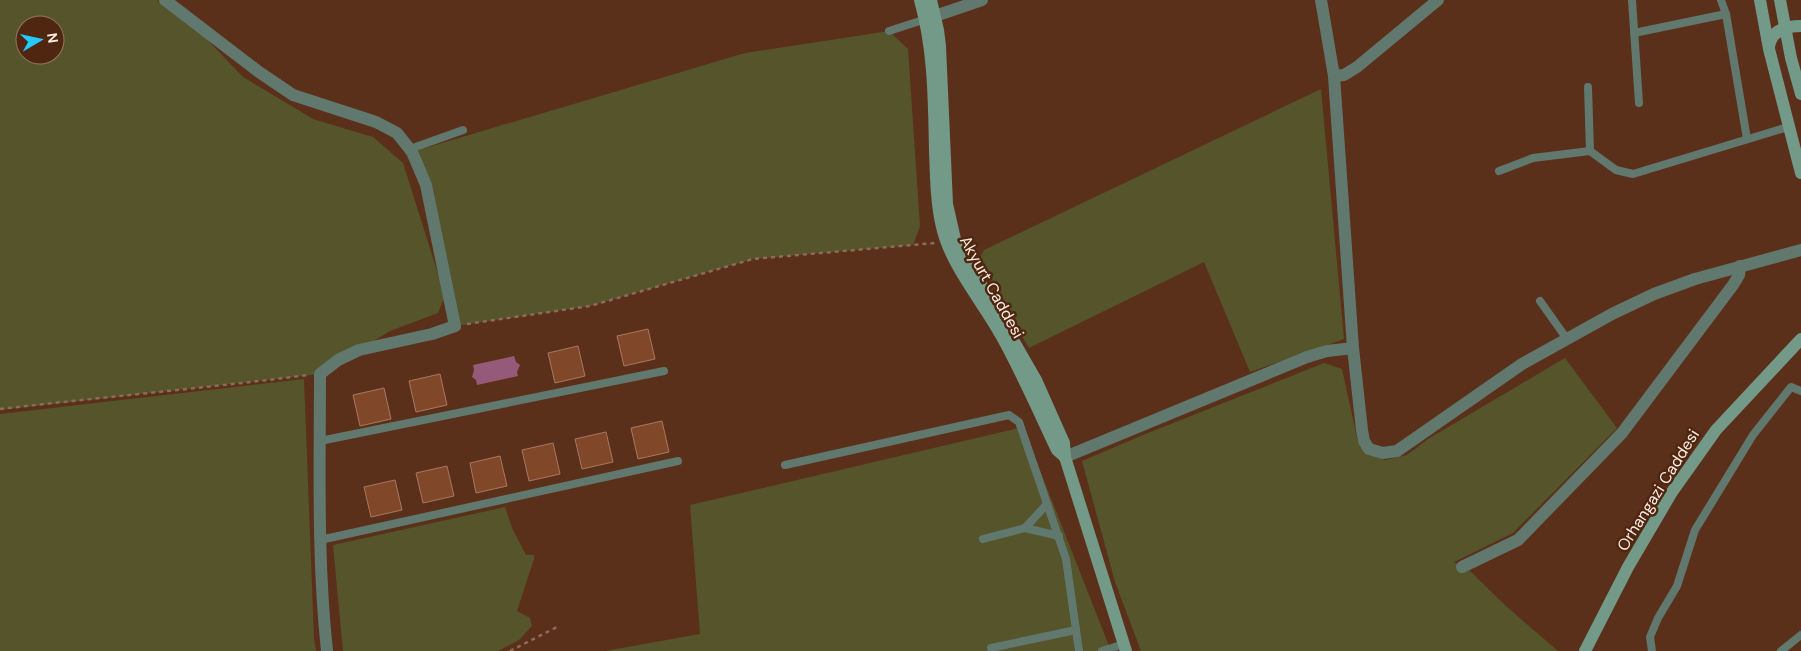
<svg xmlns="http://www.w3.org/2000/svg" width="1801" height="651" viewBox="0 0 1801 651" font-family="'DM Sans',sans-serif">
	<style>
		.green { fill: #55542b; fill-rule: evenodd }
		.water { fill: #95597a }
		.building { fill: #814729; stroke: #a97860 }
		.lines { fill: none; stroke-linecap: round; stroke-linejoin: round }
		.path { stroke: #8d6a59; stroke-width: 2.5; stroke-dasharray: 4 4; stroke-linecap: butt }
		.lane { stroke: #61786e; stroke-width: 8 }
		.street { stroke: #61786e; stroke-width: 12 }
		.secondary { stroke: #739989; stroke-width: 12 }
		.labels { text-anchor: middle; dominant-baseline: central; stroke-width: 5; stroke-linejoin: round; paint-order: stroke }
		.street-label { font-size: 16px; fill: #fdece4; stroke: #4f260f }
	</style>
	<rect width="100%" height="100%" fill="#5b301a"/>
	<g class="green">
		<path d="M 0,0 L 157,0 L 174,11 L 180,11 L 243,77 L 313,119 L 373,137 L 403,163 L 445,296 L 438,313 L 390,331 L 320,374 L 0,410 ZM 25,25 L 55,25 L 55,55 L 25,55 Z"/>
		<path d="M 889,31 L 908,49 L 920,226 L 913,245 L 753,259 L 590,306 L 455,326 L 412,152 L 745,53 Z"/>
		<path d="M 1321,89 L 1344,339 L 1250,372 L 1204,262 L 1029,348 L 978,261 L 984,250 Z"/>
		<path d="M 1565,358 L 1617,428 L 1513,533 L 1454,562 L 1470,571 L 1507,607 L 1558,651 L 1141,651 L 1115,582 L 1082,461 L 1143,435 L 1324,363 L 1342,369 L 1358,442 L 1373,456 L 1385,460 L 1407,455 L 1428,439 Z"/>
		<path d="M 304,379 L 314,638 L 316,651 L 0,651 L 0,414 Z"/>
		<path d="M 1023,427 L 1111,651 L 605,651 L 700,634 L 690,505 Z"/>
		<path d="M 505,507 L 513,530 L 526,555 L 534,555 L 534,559 L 517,611 L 530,618 L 532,626 L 519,640 L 498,651 L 343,651 L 333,545 Z"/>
	</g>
	<path class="water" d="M 514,356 L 516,362 L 520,365 L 517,372 L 518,376 L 477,385 L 476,380 L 472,377 L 474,370 L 473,365 Z"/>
	<g class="building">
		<path d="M 648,329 L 655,359 L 624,366 L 617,336 Z"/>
		<path d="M 578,346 L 585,376 L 555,383 L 548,353 Z"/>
		<path d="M 440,374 L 447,405 L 416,412 L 409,381 Z"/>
		<path d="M 384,388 L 391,419 L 360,426 L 353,395 Z"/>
		<path d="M 662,421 L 669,452 L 638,459 L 631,428 Z"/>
		<path d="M 606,432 L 613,462 L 582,469 L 575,439 Z"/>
		<path d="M 553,443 L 560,474 L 529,481 L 522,450 Z"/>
		<path d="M 500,456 L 507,486 L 476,493 L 470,463 Z"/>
		<path d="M 447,466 L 454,496 L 423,503 L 416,473 Z"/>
		<path d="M 395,480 L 402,510 L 371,517 L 364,487 Z"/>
	</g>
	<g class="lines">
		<g class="path">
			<path d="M 467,324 L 590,306 L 753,259 L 935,243"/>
			<path d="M 0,409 C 103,397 206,388 309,375"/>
			<path d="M 510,651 L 559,626"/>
		</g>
		<g class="lane">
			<path d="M 1632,0 L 1639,103"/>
			<path d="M 1721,0 L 1726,14 L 1747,139"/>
			<path d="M 889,31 L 926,19"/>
			<path d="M 1634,33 L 1726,14"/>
			<path d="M 1588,87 L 1590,151"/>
			<path d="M 410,149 L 463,130"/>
			<path d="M 1499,171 L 1533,158 L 1590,151 L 1616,170 L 1633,174 L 1788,127"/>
			<path d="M 1540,301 L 1567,339"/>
			<path d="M 320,441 L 664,371"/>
			<path d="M 785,465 L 1009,415 L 1019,422 L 1066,559 L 1079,651"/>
			<path d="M 1025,528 L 1059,536"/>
			<path d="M 983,539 L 1025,528 L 1047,504"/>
			<path d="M 320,540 L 678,461"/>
			<path d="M 991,648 L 1076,630"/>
			<path d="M 1102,651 L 1124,644"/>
			<path d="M 1652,651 L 1650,637 L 1658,618 L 1677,586 L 1695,530 L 1753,435 L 1791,387 L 1801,391"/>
			<path d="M 1781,651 L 1801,635"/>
		</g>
		<g class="street">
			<path d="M 165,0 L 259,72 L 293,95 L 376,122 L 397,133 L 412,152 L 426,185 L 455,326 L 432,334 L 359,350 L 338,360 L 320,374 C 320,467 317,558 327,651"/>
			<path d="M 1321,0 L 1334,76 L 1353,348 L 1362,430 L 1364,441 L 1369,449 L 1383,453 L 1397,451 L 1522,364 L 1612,314 L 1654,294 L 1695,279 L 1801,250"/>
			<path d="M 935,16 L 982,0"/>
			<path d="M 1334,76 L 1344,75 L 1357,67 L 1438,0"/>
			<path d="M 1065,457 L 1307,357 L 1327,351 L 1353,348"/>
			<path d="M 1462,567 L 1518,540 L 1622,433 L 1733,285 L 1739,275 L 1740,266"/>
		</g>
		<g class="secondary">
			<path d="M 920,0 C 934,49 934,101 935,151 C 936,176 936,202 942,227 C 951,266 983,302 1002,337 C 1022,373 1039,412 1057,450 L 1065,457"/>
			<path d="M 931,0 L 938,30 L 940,46 L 947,204 L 955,239 L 1036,380 L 1064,443 L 1065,457 L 1126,651"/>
			<path d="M 1760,0 L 1769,49 L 1801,173"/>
			<path d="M 1780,0 L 1791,58 L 1801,94"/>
			<path d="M 1769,47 C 1771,30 1786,26 1801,26"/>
			<path d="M 1585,651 L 1628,567 L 1672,492 L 1716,430 L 1801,339"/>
		</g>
	</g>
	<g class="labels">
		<g class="street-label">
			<text transform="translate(992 287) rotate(61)">Akyurt Caddesi</text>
			<text transform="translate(1658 490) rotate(-58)">Orhangazi Caddesi</text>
		</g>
	</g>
	<g transform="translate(40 40) rotate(81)"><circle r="24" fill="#4f260f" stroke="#957564"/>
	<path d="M0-4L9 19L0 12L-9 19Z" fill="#24c9fe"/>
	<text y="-8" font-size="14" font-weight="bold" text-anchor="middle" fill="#fdece4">N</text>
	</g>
</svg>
